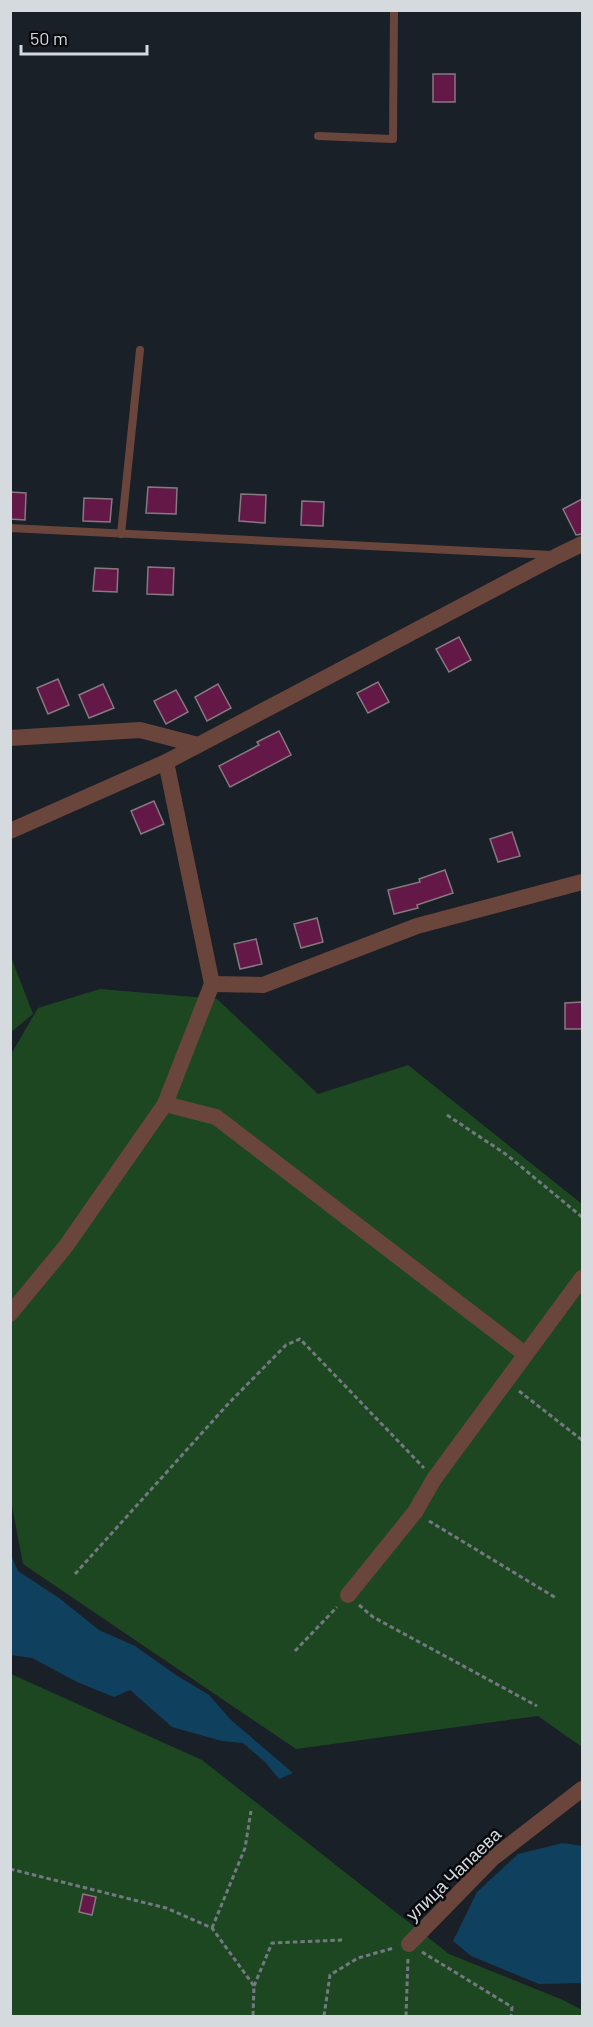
<svg xmlns="http://www.w3.org/2000/svg" width="593" height="2027" viewBox="0 0 593 2027" font-family="Barlow,sans-serif">
	<style>
		.green { fill: #1d4721 }
		.water { fill: #0f415e }
		.building { fill: #631848; stroke: #867980; stroke-width: 1.5 }
		.lines { fill: none; stroke-linecap: round; stroke-linejoin: round }
		.path { stroke: #737980; stroke-width: 3; stroke-dasharray: 4.5 3; stroke-linecap: butt }
		.service { stroke: #6a453c; stroke-width: 8 }
		.minor { stroke: #6a453c; stroke-width: 16 }
		.labels { text-anchor: middle; dominant-baseline: central; stroke-width: 5; stroke-linejoin: round; paint-order: stroke }
		.street-label { font-size: 18px; fill: #d5dadf; stroke: #07090d }
	</style>
	<rect width="100%" height="100%" fill="#192028"/>
	<g class="green">
		<path d="M 11,957 L 33,1014 L 11,1032 L 10,1032 Z"/>
		<path d="M 100,989 L 217,999 L 318,1094 L 408,1065 L 582,1204 L 582,1747 L 538,1716 L 296,1749 L 23,1564 L 10,1496 L 10,1056 L 38,1008 Z"/>
		<path d="M 11,1674 L 202,1760 L 449,1954 L 563,2000 L 582,2010 L 582,2016 L 11,2016 Z"/>
	</g>
	<g class="water">
		<path d="M 10,1553 L 18,1571 L 59,1598 L 99,1630 L 135,1646 L 176,1675 L 209,1695 L 231,1720 L 293,1773 L 279,1779 L 265,1762 L 243,1743 L 222,1741 L 172,1727 L 130,1690 L 114,1697 L 77,1682 L 32,1658 L 11,1655 Z"/>
		<path d="M 563,1843 L 582,1846 L 582,1983 L 539,1984 L 471,1956 L 453,1941 L 477,1892 L 518,1854 Z"/>
	</g>
	<g class="building">
		<rect x="433" y="74" width="22" height="28"/>
		<path d="M 148,487 L 177,488 L 176,514 L 146,513 Z"/>
		<path d="M 10,492 L 26,493 L 25,520 L 10,519 Z"/>
		<path d="M 241,494 L 266,495 L 265,523 L 239,521 Z"/>
		<path d="M 84,498 L 112,499 L 110,522 L 83,521 Z"/>
		<path d="M 582,499 L 582,534 L 576,535 L 563,509 Z"/>
		<path d="M 302,501 L 324,502 L 323,526 L 301,525 Z"/>
		<path d="M 148,567 L 174,568 L 173,595 L 147,594 Z"/>
		<path d="M 95,568 L 118,569 L 117,592 L 93,591 Z"/>
		<path d="M 459,637 L 471,660 L 449,672 L 436,649 Z"/>
		<path d="M 58,679 L 69,705 L 48,714 L 37,688 Z"/>
		<path d="M 378,682 L 389,702 L 368,713 L 357,693 Z"/>
		<path d="M 103,684 L 114,708 L 89,718 L 79,695 Z"/>
		<path d="M 218,684 L 231,708 L 207,721 L 195,697 Z"/>
		<path d="M 176,690 L 188,712 L 166,724 L 154,701 Z"/>
		<path d="M 279,731 L 291,755 L 230,787 L 219,766 L 259,745 L 257,742 Z"/>
		<path d="M 154,801 L 164,824 L 141,834 L 131,811 Z"/>
		<path d="M 512,832 L 520,856 L 498,862 L 490,839 Z"/>
		<path d="M 445,870 L 453,893 L 417,905 L 418,908 L 394,914 L 388,890 L 420,882 L 419,879 Z"/>
		<path d="M 317,918 L 323,942 L 301,948 L 294,924 Z"/>
		<path d="M 256,939 L 262,964 L 240,969 L 234,944 Z"/>
		<path d="M 582,1002 L 582,1029 L 565,1029 L 565,1003 Z"/>
		<path d="M 83,1894 L 96,1897 L 92,1915 L 79,1912 Z"/>
	</g>
	<g class="lines">
		<g class="path">
			<path d="M 447,1115 L 507,1155 L 582,1217"/>
			<path d="M 519,1391 L 582,1440"/>
			<path d="M 429,1521 L 556,1598"/>
			<path d="M 75,1574 L 228,1404 L 286,1345 L 300,1339 L 424,1468"/>
			<path d="M 359,1605 L 373,1617 L 537,1706"/>
			<path d="M 295,1651 L 337,1607"/>
			<path d="M 10,1869 L 166,1908 L 212,1928 L 254,1986 L 253,2016"/>
			<path d="M 212,1928 L 245,1848 L 251,1811"/>
			<path d="M 422,1952 L 512,2007 L 511,2016"/>
			<path d="M 254,1986 L 272,1943 L 342,1940"/>
			<path d="M 324,2016 L 330,1975 L 358,1958 L 394,1948"/>
			<path d="M 406,2016 L 408,1958"/>
		</g>
		<g class="service">
			<path d="M 318,136 L 393,139 L 394,10"/>
			<path d="M 10,528 L 551,555"/>
			<path d="M 121,534 L 140,350"/>
		</g>
		<g class="minor">
			<path d="M 10,738 L 140,730 L 198,745"/>
			<path d="M 10,831 L 166,762 L 557,556 L 582,544"/>
			<path d="M 212,984 L 263,985 L 417,926 L 582,882"/>
			<path d="M 165,1104 L 216,1117 L 525,1354"/>
			<path d="M 10,1314 L 66,1246 L 165,1104 L 212,984 L 166,762"/>
			<path d="M 348,1595 L 415,1512 L 434,1479 L 582,1278"/>
			<path d="M 409,1944 L 493,1858 L 582,1789"/>
		</g>
	</g>
	<g class="labels">
		<g class="street-label">
			<text transform="translate(453 1874) rotate(-44)">улица Чапаева</text>
		</g>
	</g>
	<rect width="593" height="2027" fill="none" stroke="#d5dadf" stroke-width="24"/>
	<path d="M21 45v9h126v-9" fill="none" stroke="#d5dadf" stroke-width="3"/>
	<text x="30" y="45" font-size="18" fill="#d5dadf" stroke="#07090d" stroke-width="4.5" paint-order="stroke">50 m</text>
</svg>
